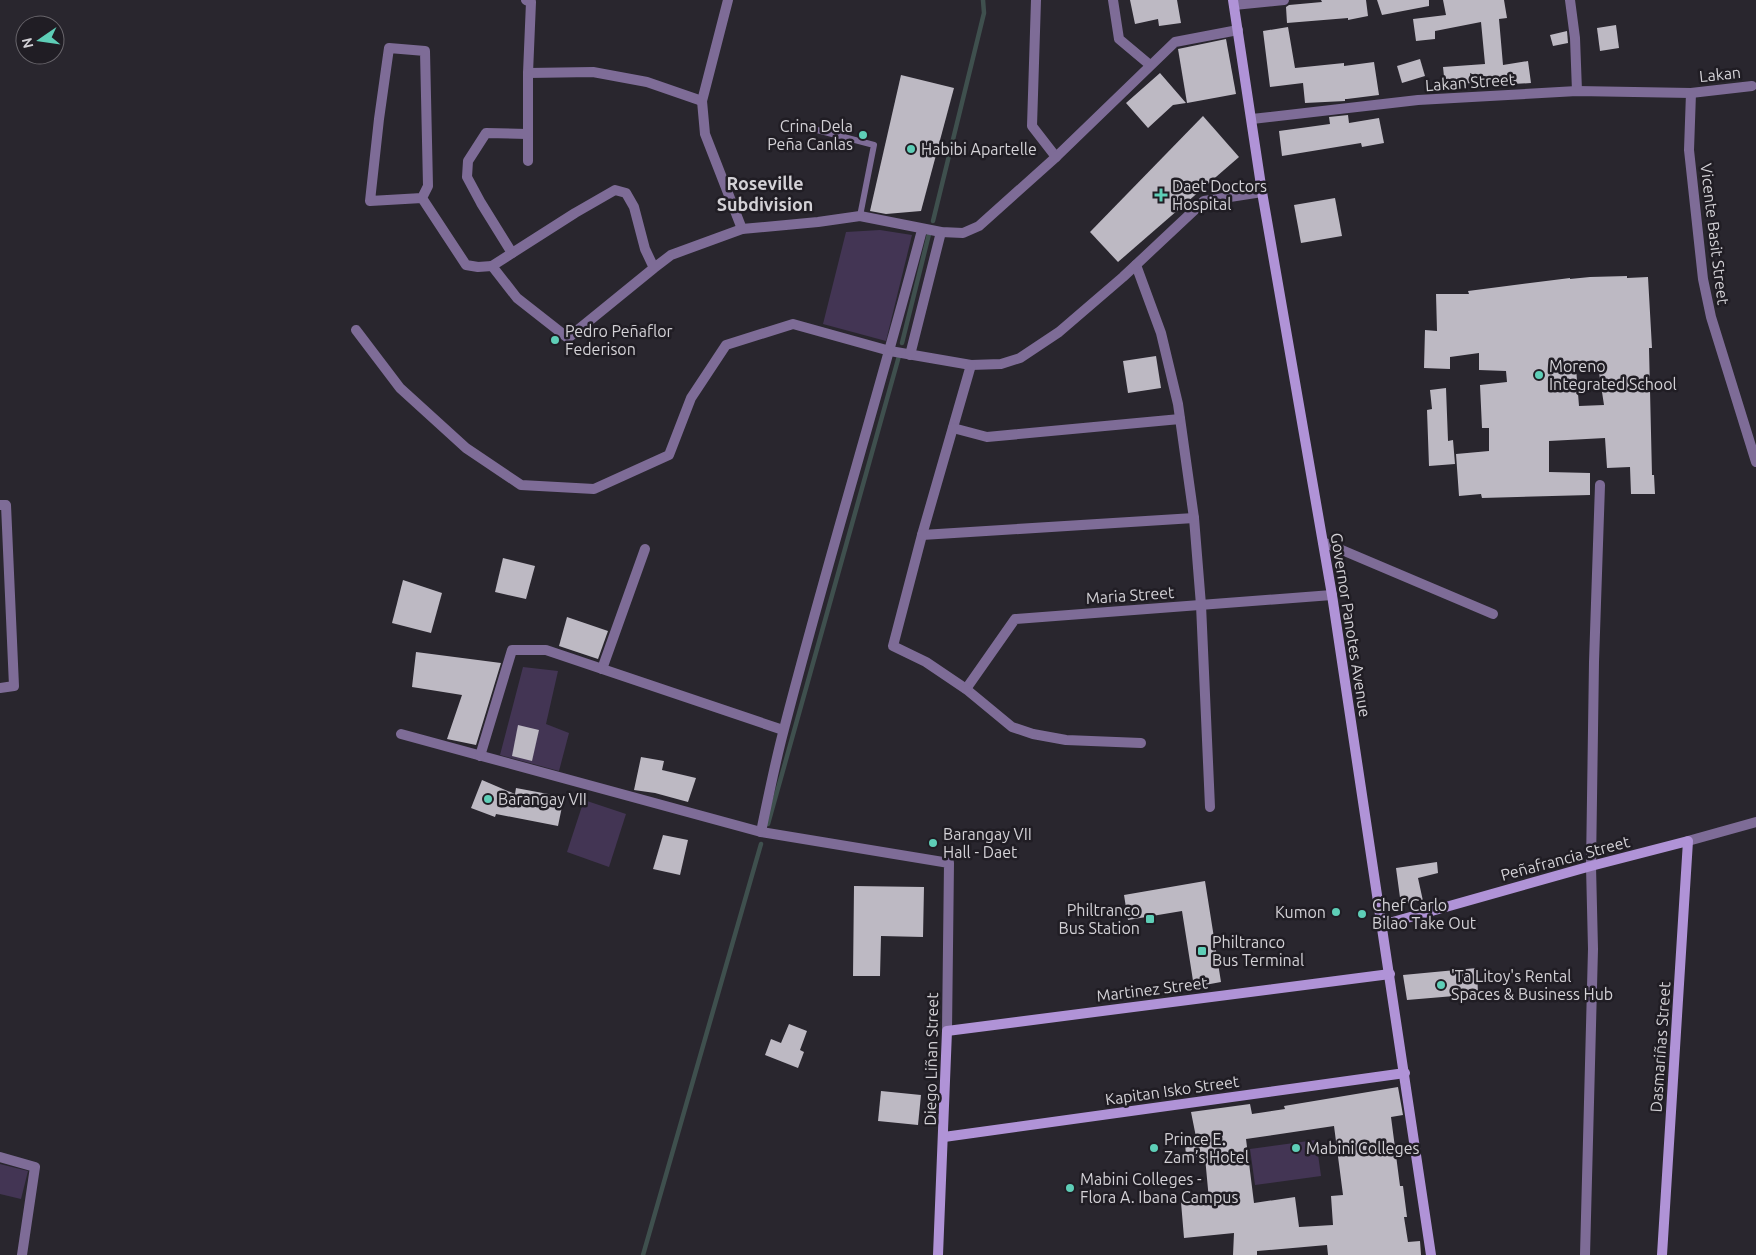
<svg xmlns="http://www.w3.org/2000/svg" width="1756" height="1255" viewBox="0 0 1756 1255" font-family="Ubuntu,sans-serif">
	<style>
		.green { fill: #433554 }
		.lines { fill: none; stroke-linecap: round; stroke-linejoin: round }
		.stream { stroke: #3f504e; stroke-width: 4.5 }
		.building { fill: #bdb9c3; fill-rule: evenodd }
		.lane { stroke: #7e6c97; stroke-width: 6 }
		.street { stroke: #7e6c97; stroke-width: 10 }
		.secondary { stroke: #b093d7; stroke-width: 10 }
		.poi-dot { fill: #5eceb7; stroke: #201d24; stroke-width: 2 }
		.labels { text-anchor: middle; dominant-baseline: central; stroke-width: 5; stroke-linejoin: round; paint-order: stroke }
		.street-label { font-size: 16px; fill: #d3d1d6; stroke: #201d24 }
		.poi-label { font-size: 16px; fill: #d3d1d6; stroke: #201d24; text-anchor: start }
		.neighbourhood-label { font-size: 18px; font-weight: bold; fill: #d3d1d6; stroke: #201d24 }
	</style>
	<rect width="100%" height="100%" fill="#29262e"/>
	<g class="green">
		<path d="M 880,230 L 912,235 L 886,341 L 823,324 L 846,232 Z"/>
		<path d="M 523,667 L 558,671 L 546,724 L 569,733 L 559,771 L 500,755 Z"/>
		<path d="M 584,800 L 626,814 L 609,867 L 567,852 Z"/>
		<path d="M 1316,1140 L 1321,1176 L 1255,1185 L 1250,1149 Z"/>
		<path d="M 0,1164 L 28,1171 L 21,1199 L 0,1194 Z"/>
	</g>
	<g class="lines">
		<g class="stream">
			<path d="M 933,221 L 984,13 L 983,0"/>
			<path d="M 902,343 L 929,234"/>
			<path d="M 768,824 L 899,356"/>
			<path d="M 643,1255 L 761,844"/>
		</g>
	</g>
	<g class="building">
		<path d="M 1130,0 L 1177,0 L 1181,23 L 1159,26 L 1158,19 L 1135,24 Z"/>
		<path d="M 1321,0 L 1366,0 L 1368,16 L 1348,20 L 1348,18 L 1287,23 L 1286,7 L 1289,5 L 1322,2 Z"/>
		<path d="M 1377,0 L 1429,0 L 1429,6 L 1382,15 Z"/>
		<path d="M 1443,0 L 1504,0 L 1507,18 L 1499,19 L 1503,65 L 1528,61 L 1531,83 L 1495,85 L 1470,73 L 1471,83 L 1445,86 L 1443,67 L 1485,64 L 1481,22 L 1435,31 L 1435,39 L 1416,41 L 1413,19 L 1446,15 Z"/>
		<path d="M 1616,25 L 1619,48 L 1600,51 L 1597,28 Z"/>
		<path d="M 1288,27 L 1295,68 L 1344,63 L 1344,66 L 1374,62 L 1379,95 L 1347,99 L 1345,99 L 1345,101 L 1305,103 L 1303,83 L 1270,87 L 1263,31 Z"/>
		<path d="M 1567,31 L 1568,43 L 1553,46 L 1550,35 Z"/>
		<path d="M 1226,39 L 1236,94 L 1187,103 L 1178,49 Z"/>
		<path d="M 1420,59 L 1425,76 L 1402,83 L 1397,66 Z"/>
		<path d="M 1160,73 L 1186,103 L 1173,105 L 1148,128 L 1126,103 Z"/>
		<path d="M 901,75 L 954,88 L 921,211 L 886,214 L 870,211 Z"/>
		<path d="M 1348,115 L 1349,123 L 1379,118 L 1384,143 L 1362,147 L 1361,143 L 1282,156 L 1279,131 L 1330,124 L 1329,117 Z"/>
		<path d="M 1203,116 L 1239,157 L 1118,262 L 1090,232 Z"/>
		<path d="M 1335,198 L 1342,236 L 1301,243 L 1294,205 Z"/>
		<path d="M 1627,276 L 1627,278 L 1648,277 L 1652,348 L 1649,348 L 1652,475 L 1654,475 L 1655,494 L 1631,494 L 1630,467 L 1607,468 L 1605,438 L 1549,441 L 1549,472 L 1590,473 L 1590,495 L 1482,498 L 1481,494 L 1459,496 L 1456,454 L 1489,451 L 1489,428 L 1482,428 L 1480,385 L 1507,382 L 1506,371 L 1479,370 L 1479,353 L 1450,357 L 1450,369 L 1424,368 L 1425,330 L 1437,331 L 1436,294 L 1469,294 L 1468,291 L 1570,278 L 1570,279 L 1590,277 ZM 1598,366 L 1604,405 L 1579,406 L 1576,368 Z"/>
		<path d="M 1156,356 L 1161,388 L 1128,393 L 1123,361 Z"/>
		<path d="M 1446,388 L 1448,441 L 1453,440 L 1455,464 L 1429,466 L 1427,410 L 1432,409 L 1430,390 Z"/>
		<path d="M 503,558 L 535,566 L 526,599 L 495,592 Z"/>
		<path d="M 403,580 L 442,593 L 431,633 L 392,623 Z"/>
		<path d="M 567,617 L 608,631 L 598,659 L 559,646 Z"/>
		<path d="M 416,652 L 501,663 L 476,745 L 447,739 L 462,695 L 412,687 Z"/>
		<path d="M 518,725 L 539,730 L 532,761 L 512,756 Z"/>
		<path d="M 641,757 L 664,761 L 662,770 L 696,778 L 688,802 L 655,793 L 634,790 Z"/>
		<path d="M 482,780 L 515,794 L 516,788 L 564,797 L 558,826 L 496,814 L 495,817 L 471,808 Z"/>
		<path d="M 663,835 L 688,840 L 680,875 L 653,869 Z"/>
		<path d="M 1437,862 L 1438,873 L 1418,878 L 1423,901 L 1401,905 L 1396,868 Z"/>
		<path d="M 1205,881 L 1221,982 L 1194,987 L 1182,911 L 1128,920 L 1124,895 Z"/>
		<path d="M 854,886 L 924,887 L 923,937 L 881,936 L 880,976 L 853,976 Z"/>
		<path d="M 1477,968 L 1478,994 L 1407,1000 L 1403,975 Z"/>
		<path d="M 789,1024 L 807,1031 L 800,1050 L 804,1052 L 798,1068 L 765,1055 L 771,1039 L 781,1043 Z"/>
		<path d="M 1398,1087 L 1403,1115 L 1391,1117 L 1400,1186 L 1403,1186 L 1407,1217 L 1404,1217 L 1408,1242 L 1420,1241 L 1421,1255 L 1328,1255 L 1327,1245 L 1257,1251 L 1257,1255 L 1233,1255 L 1234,1233 L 1184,1238 L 1181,1202 L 1209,1200 L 1205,1157 L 1186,1157 L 1185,1142 L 1197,1142 L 1191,1112 L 1250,1104 L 1252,1114 L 1285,1109 L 1284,1106 ZM 1334,1126 L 1343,1195 L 1331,1196 L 1333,1225 L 1299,1227 L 1295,1197 L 1254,1203 L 1246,1139 Z"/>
		<path d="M 881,1091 L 921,1095 L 918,1125 L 878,1121 Z"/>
	</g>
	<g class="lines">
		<path class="lane" d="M 817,130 L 874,145 L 860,216"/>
		<g class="street">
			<path d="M 526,0 L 531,2 L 528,73 L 528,161"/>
			<path d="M 728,0 L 702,101 L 705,134 L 742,229"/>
			<path d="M 1036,0 L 1032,126 L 1056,157"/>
			<path d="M 1113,0 L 1119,39 L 1150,65"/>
			<path d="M 1570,0 L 1575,38 L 1577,91"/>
			<path d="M 1234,5 L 1284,0"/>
			<path d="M 528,73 L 593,72 L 647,82 L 702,101"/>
			<path d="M 1691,93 L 1689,150 L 1703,279 L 1711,317 L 1756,462"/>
			<path d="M 1252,119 L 1418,100 L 1577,91 L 1691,93 L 1752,86"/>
			<path d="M 422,198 L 428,186 L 425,51 L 389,48 L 379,119 L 370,201 L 422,198 L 466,265 L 478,267 L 492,266"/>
			<path d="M 512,253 L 481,203 L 467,177 L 468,161 L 486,133 L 527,134"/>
			<path d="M 1136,265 L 1161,333 L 1178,404 L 1194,518 L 1201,605 L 1210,807"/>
			<path d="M 654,268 L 568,338 L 517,298 L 492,266 L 575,213 L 615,190 L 626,193 L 634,207 L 645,249 L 654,268 L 671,255 L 742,229 L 818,222 L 860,216 L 941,232 L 963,233 L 979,226 L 1056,157 L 1175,42 L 1238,30"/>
			<path d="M 356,330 L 400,388 L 466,448 L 521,485 L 594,489 L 669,455 L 691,398 L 726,345 L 793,324 L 890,351 L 971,365 L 1001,364 L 1020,358 L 1059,332 L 1123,277 L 1204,201 L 1262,192"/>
			<path d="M 910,355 L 941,232"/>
			<path d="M 971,365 L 922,535 L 893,646 L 926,662 L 966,689 L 1012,727 L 1033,734 L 1066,740 L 1141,743"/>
			<path d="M 953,428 L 987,437 L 1180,419"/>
			<path d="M 0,505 L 6,505 L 14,686 L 0,688"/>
			<path d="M 922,535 L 1194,518"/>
			<path d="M 1323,542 L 1493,614"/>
			<path d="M 602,669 L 645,549"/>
			<path d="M 966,689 L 1015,619 L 1332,595"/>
			<path d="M 401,734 L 761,832 L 949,863 L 947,1031"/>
			<path d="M 480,756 L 512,650 L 546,650 L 783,730"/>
			<path d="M 761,832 C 768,798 775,763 784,729 C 827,562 878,397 922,230"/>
			<path d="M 1688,841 L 1756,822"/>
			<path d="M 0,1157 L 35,1167 L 22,1255"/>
			<path d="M 1585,1255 L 1593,949 L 1591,866 L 1594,662 L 1600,485"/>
		</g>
		<g class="secondary">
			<path d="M 1233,0 L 1262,192 L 1332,595 L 1431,1255"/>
			<path d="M 1382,925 L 1591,866 L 1688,841 L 1662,1255"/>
			<path d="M 944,1137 L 1405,1073"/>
			<path d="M 938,1255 L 947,1031 L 1390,974"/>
		</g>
	</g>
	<g class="poi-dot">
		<circle cx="863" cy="135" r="5"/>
		<circle cx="911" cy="149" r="5"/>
		<path d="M1158.5 187.5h5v5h5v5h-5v5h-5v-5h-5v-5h5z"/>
		<circle cx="555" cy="340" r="5"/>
		<circle cx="1539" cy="375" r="5"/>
		<circle cx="488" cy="799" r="5"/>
		<circle cx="933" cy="843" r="5"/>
		<circle cx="1336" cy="912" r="5"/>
		<circle cx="1362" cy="914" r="5"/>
		<rect x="1145" y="914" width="10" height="10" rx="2.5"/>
		<rect x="1197" y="946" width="10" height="10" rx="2.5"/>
		<circle cx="1441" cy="985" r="5"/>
		<circle cx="1154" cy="1148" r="5"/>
		<circle cx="1296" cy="1148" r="5"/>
		<circle cx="1070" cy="1188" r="5"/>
	</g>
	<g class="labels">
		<g class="street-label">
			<text transform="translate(1720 74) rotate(-6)">Lakan</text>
			<text transform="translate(1470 82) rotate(-4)">Lakan Street</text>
			<text transform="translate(1715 234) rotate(83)">Vicente Basit Street</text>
			<text transform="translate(1130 595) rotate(-4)">Maria Street</text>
			<text transform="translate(1351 625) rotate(81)">Governor Panotes Avenue</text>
			<text transform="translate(1565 858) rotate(-15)">Peñafrancia Street</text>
			<text transform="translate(1152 989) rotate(-7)">Martinez Street</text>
			<text transform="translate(1660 1047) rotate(-86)">Dasmariñas Street</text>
			<text transform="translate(931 1059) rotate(-89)">Diego Liñan Street</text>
			<text transform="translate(1172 1090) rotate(-8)">Kapitan Isko Street</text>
		</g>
		<g class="poi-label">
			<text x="853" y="126" text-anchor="end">Crina Dela<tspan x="853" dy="18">Peña Canlas</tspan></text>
			<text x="921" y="149">Habibi Apartelle</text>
			<text x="1172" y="186">Daet Doctors<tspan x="1172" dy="18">Hospital</tspan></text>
			<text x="565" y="331">Pedro Peñaflor<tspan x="565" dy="18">Federison</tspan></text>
			<text x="1549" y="366">Moreno<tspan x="1549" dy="18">Integrated School</tspan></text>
			<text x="498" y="799">Barangay VII</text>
			<text x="943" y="834">Barangay VII<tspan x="943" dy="18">Hall - Daet</tspan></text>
			<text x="1372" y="905">Chef Carlo<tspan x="1372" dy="18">Bilao Take Out</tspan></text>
			<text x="1140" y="910" text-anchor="end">Philtranco<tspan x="1140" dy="18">Bus Station</tspan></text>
			<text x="1326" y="912" text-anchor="end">Kumon</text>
			<text x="1212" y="942">Philtranco<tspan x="1212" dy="18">Bus Terminal</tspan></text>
			<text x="1451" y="976">'Ta Litoy's Rental<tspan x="1451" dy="18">Spaces &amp; Business Hub</tspan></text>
			<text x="1164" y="1139">Prince E.<tspan x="1164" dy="18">Zam’s Hotel</tspan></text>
			<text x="1306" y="1148">Mabini Colleges</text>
			<text x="1080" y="1179">Mabini Colleges -<tspan x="1080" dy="18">Flora A. Ibana Campus</tspan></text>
		</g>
		<g class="neighbourhood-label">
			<text x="765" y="183">Roseville<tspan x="765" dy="21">Subdivision</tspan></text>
		</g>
	</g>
	<g transform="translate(40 40) rotate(257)"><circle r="24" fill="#201d24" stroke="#68656b"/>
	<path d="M0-4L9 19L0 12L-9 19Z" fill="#5eceb7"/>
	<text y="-8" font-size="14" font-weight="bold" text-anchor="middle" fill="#d3d1d6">N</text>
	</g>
</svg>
